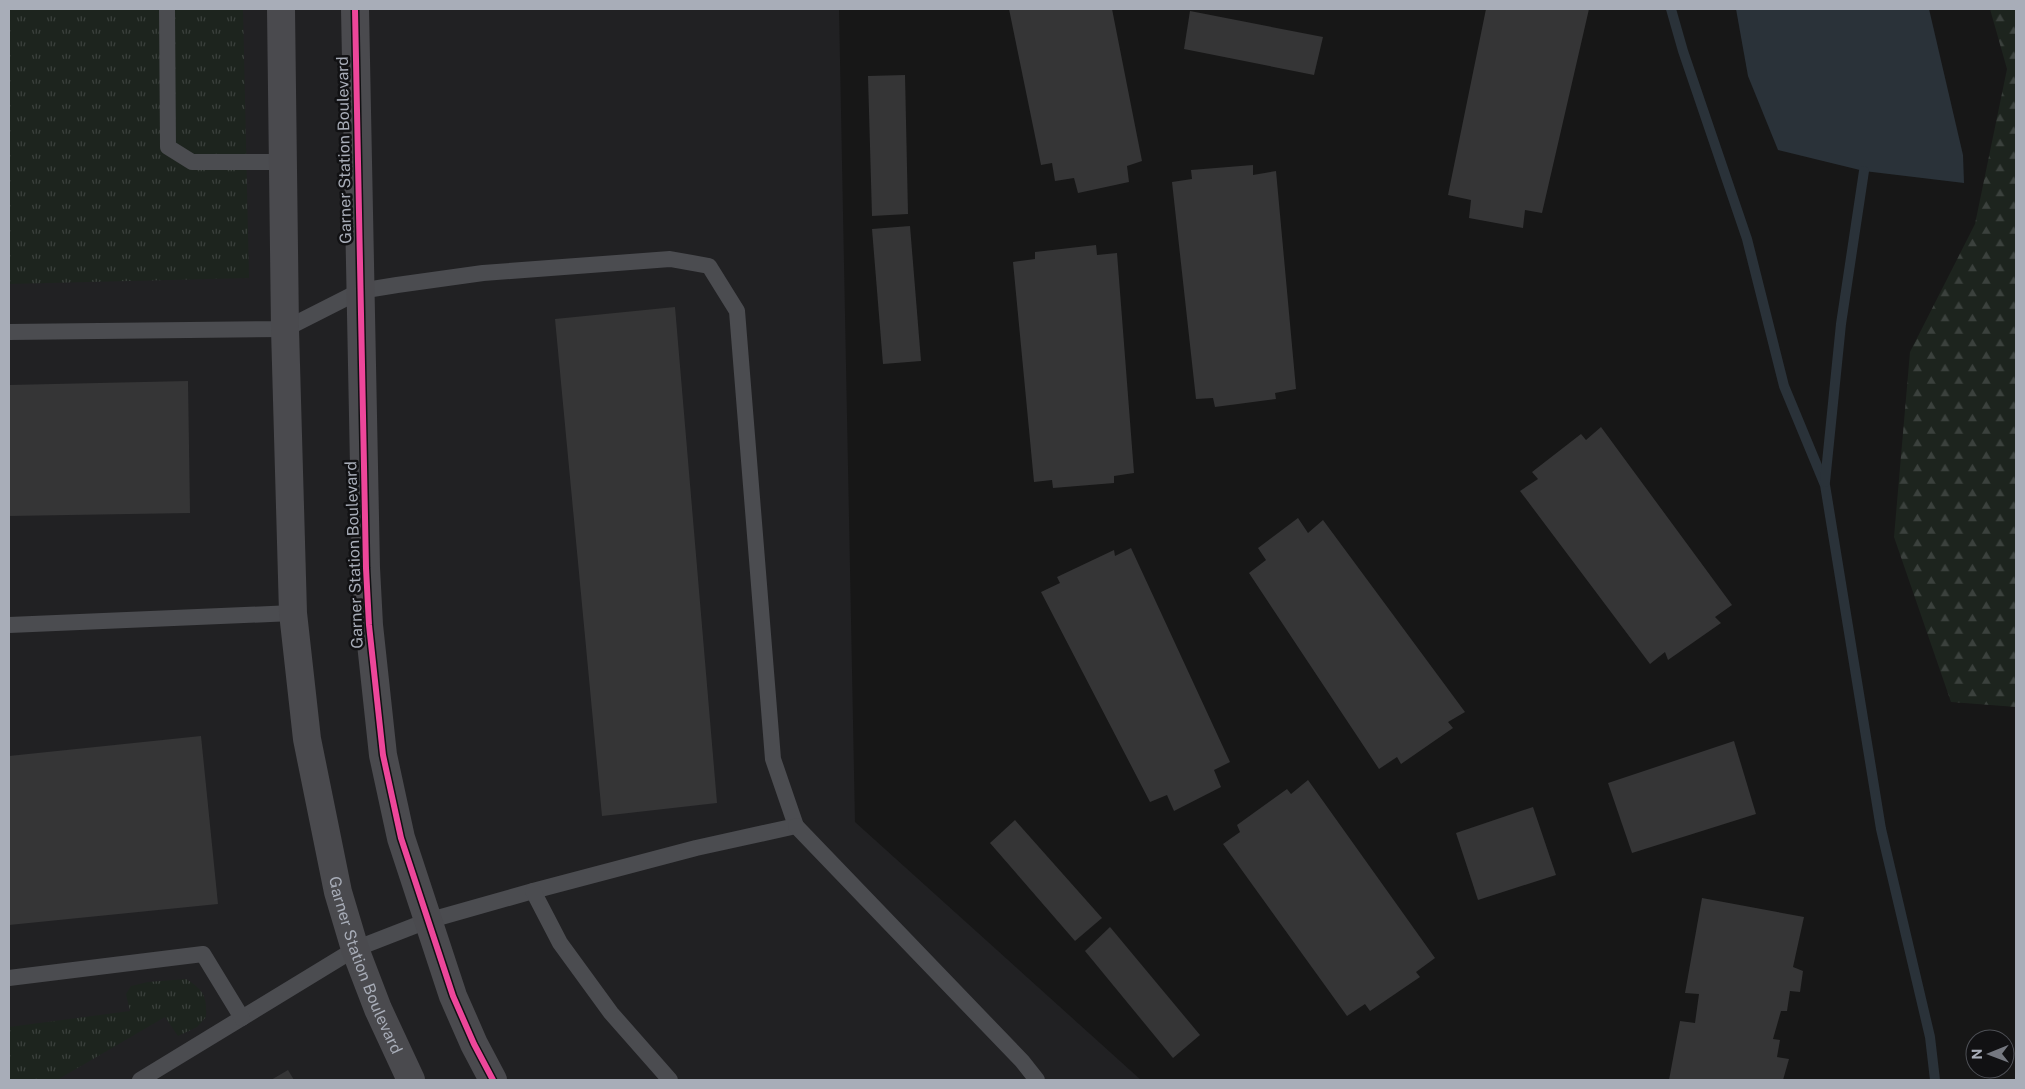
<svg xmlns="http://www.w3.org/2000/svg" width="2025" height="1089" viewBox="0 0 2025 1089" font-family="'Public Sans',sans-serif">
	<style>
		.built { fill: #212123 }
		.grass { fill: url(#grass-tufts) }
		.forest { fill: url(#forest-firs) }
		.water { fill: #2a3239 }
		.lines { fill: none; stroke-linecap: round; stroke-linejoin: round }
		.stream { stroke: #2a3239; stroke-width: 10 }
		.building { fill: #353536 }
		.lane { stroke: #4b4c50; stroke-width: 16 }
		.secondary { stroke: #4a4a4e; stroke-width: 28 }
		.cycleway-casing { stroke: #111113; stroke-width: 9 }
		.cycleway { stroke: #ed469a; stroke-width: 6 }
		.labels { text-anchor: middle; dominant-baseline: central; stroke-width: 5; stroke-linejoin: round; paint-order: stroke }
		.street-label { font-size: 16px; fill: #a8adb8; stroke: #111113 }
	</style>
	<defs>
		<pattern id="grass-tufts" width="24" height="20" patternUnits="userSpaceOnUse" patternTransform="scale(1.25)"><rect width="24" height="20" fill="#1d241e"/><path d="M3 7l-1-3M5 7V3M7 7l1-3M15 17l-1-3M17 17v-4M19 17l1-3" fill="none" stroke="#3b413d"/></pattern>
		<pattern id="forest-firs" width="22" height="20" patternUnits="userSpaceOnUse" patternTransform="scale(1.25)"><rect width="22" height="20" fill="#1d241e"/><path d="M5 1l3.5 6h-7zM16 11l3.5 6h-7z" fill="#3b413d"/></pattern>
	</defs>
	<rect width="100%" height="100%" fill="#171717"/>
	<path class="built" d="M 9,9 L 839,9 L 855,822 L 1141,1080 L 9,1080 Z"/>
	<g class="grass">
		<path d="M 9,9 L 243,9 L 249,278 L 9,284 Z"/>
		<path d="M 186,979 C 204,990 207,997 206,1017 L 197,1027 L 178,1036 L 165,1017 L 57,1080 L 9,1080 L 9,1027 L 130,1011 L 126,994 L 131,986 L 148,982 Z"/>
	</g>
	<path class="forest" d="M 1990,9 L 2016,9 L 2016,707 L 1951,702 L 1894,537 L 1910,352 L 1975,224 L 2007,69 Z"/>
	<path class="water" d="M 1736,9 L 1929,9 L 1963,155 L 1964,183 L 1864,171 L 1778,150 L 1748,76 Z"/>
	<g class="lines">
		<g class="stream">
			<path d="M 1671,9 L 1683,51 L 1747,239 L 1784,386 L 1825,485 L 1881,829 L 1930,1037 L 1935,1080"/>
			<path d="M 1825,482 L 1841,324 L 1864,171"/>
		</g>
	</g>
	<g class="building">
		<path d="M 1009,9 L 1112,9 L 1142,161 L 1127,166 L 1129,182 L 1078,193 L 1074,178 L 1055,181 L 1052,163 L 1041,165 Z"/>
		<path d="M 1486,9 L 1589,9 L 1542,213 L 1525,210 L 1523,228 L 1469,218 L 1471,200 L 1448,195 Z"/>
		<path d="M 1190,11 L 1323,37 L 1314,75 L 1184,49 Z"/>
		<path d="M 905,75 L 908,214 L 872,216 L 868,76 Z"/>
		<path d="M 1253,165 L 1253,175 L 1276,171 L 1296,389 L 1275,393 L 1276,399 L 1215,407 L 1213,398 L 1196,399 L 1172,182 L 1192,179 L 1191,170 Z"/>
		<path d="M 910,226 L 921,361 L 883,364 L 872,229 Z"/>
		<path d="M 1096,245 L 1097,255 L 1117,253 L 1134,473 L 1114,476 L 1114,483 L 1053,488 L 1052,480 L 1034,482 L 1013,262 L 1035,259 L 1035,252 Z"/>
		<path d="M 675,307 L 717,803 L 602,816 L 555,319 Z"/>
		<path d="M 188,381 L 190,513 L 9,516 L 9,385 Z"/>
		<path d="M 1601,427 L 1732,605 L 1715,617 L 1721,623 L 1668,660 L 1665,652 L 1650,664 L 1520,491 L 1538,479 L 1532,472 L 1581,434 L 1586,440 Z"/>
		<path d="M 1298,518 L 1308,533 L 1323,520 L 1465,712 L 1448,722 L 1453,728 L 1401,764 L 1397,757 L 1379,769 L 1249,573 L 1266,560 L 1258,548 Z"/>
		<path d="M 1131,548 L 1230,762 L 1214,770 L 1221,787 L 1174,811 L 1167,795 L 1150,802 L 1041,592 L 1060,583 L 1057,577 L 1114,550 L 1115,556 Z"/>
		<path d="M 201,736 L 218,904 L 9,925 L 9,756 Z"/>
		<path d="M 1734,741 L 1756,814 L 1632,853 L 1608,783 Z"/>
		<path d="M 1308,780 L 1435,958 L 1416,972 L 1420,977 L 1370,1011 L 1365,1004 L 1347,1016 L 1223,844 L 1240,832 L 1237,825 L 1287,789 L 1291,794 Z"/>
		<path d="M 1533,807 L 1556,875 L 1478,900 L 1456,833 Z"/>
		<path d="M 1015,820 L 1102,918 L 1075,941 L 990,843 Z"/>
		<path d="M 1702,898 L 1804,917 L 1793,967 L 1803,971 L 1800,992 L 1790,991 L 1787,1011 L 1781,1011 L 1773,1039 L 1780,1040 L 1777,1057 L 1789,1059 L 1783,1080 L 1669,1080 L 1680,1021 L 1695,1023 L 1699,994 L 1685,993 Z"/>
		<path d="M 1110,927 L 1200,1035 L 1173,1058 L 1085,951 Z"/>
		<path d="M 288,1070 L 294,1080 L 271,1080 Z"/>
	</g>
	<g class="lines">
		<g class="lane">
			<path d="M 167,9 L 168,147 L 192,162 L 283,162"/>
			<path d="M 9,332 L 285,329 L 360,291 L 397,285 L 483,273 L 670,259 L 709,266 L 737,311 L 773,759 L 796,826 L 696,848 L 533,891 L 427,921 L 355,949 L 140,1080"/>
			<path d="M 9,625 L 293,613"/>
			<path d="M 796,826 L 1022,1061 L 1037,1080"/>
			<path d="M 533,891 L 560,943 L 611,1013 L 670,1080"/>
			<path d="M 9,978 L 203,954 L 242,1018"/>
		</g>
		<g class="secondary">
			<path id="s1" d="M 281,9 L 285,329 L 293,613 L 307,739 L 338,892 L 355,949 L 378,1009 L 411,1080"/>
			<path d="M 355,9 L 366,568 L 369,625 L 383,755 L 401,838 L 453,996 L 474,1044 L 493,1080"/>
		</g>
		<defs>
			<path id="cycleway" d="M 355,9 L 366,568 L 369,625 L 383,755 L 401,838 L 453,996 L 474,1044 L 493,1080"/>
		</defs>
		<use href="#cycleway" class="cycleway-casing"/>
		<use href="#cycleway" class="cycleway"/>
	</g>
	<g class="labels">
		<g class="street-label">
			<text transform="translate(344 150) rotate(-91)">Garner Station Boulevard</text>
			<text transform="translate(354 555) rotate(-92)">Garner Station Boulevard</text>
			<text stroke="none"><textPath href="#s1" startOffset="965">Garner Station Boulevard</textPath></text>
		</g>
	</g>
	<rect width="2025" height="1089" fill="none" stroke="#a8adb8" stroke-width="20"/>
	<g transform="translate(1990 1054) rotate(269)"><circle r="24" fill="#111113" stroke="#4d4f55"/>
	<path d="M0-4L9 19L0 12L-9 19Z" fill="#757880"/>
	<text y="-8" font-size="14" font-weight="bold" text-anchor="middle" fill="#a8adb8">N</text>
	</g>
</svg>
